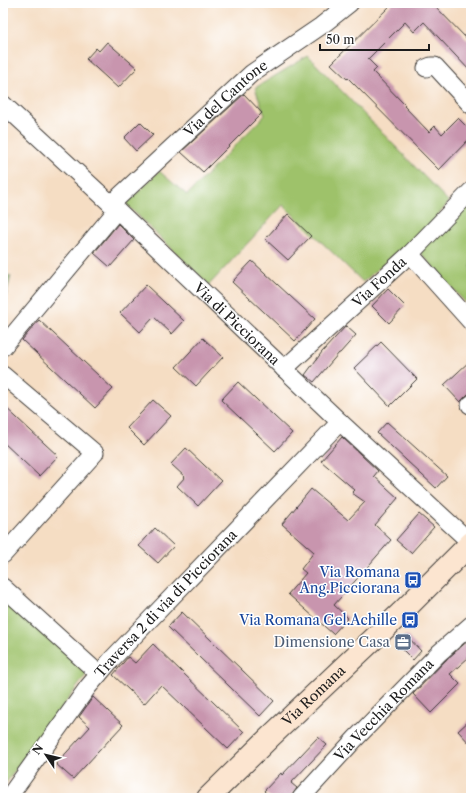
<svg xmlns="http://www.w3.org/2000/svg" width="474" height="801" viewBox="0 0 474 801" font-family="'Libre Caslon Text',serif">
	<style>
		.green { fill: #9ec26b; stroke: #5d6f44 }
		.forest { fill: #7ea85f; stroke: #4d623e }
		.building { fill: #c895ae }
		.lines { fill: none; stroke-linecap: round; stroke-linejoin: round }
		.minor-casing { stroke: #3d3935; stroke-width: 19 }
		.secondary-casing { stroke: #3d3935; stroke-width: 24 }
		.minor { stroke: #fff; stroke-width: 17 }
		.secondary { stroke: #fce5d0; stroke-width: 22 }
		.labels { text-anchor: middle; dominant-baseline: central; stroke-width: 3; stroke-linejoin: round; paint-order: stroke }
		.street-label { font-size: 14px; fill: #1c1c1c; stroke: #fff }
		.transit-label { font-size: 14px; fill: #164399; stroke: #fff; text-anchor: end }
		.service-label { font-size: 14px; fill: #4e5e75; stroke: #fff; text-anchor: end }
	</style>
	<rect width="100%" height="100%" fill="#fff"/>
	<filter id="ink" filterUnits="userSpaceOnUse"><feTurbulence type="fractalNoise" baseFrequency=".025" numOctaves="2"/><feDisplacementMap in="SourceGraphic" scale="8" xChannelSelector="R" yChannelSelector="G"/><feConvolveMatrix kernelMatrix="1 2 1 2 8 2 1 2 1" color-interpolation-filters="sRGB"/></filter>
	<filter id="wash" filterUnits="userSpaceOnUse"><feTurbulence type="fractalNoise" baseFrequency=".012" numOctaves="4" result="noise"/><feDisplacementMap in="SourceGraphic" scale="16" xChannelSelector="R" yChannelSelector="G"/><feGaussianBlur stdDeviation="0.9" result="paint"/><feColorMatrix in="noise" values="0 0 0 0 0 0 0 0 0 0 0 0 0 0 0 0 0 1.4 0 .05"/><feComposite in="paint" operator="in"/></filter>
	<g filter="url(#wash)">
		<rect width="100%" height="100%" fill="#f5ddc3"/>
		<g class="green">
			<path d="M 308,56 L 449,202 L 433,221 L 363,282 L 283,205 L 209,285 L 126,204 L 159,171 L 187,195 L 265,115 L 255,88 Z"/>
			<path d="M 471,201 L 471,309 L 419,251 Z"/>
			<path d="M 3,596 L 89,671 L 3,787 Z"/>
		</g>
		<path class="forest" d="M 3,274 L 11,276 L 6,296 L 3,299 Z"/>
		<g id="blocks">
			<g class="building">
				<path d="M 393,3 L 432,3 L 471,43 L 471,72 L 424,22 L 414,32 L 405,22 L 368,59 L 377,68 L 373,72 L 405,105 L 404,106 L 429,132 L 435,126 L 442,134 L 458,118 L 471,131 L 471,137 L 439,170 L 348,78 L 347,79 L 331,64 Z"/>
				<path d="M 107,42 L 137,68 L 118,88 L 86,59 L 96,48 L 99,51 Z"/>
				<path d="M 244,94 L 262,113 L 203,172 L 181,152 Z"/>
				<path d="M 140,122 L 153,135 L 136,151 L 124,138 Z"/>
				<path d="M 288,214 L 311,236 L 288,260 L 265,239 Z"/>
				<path d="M 118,224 L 134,240 L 110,267 L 94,253 Z"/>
				<path d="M 252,261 L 315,319 L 295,341 L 232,282 Z"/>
				<path d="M 146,285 L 184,321 L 172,334 L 154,317 L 140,332 L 120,313 Z"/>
				<path d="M 388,289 L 405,306 L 389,323 L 372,306 Z"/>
				<path d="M 39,320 L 113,389 L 95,408 L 22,340 Z"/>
				<path d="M 346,326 L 356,335 L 340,353 L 339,353 L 314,382 L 305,375 L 322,352 Z"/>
				<path d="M 203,338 L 223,357 L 196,386 L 176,367 Z"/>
				<path d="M 381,342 L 417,379 L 390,406 L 354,368 Z"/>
				<path d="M 471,360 L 471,391 L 460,402 L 444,385 Z"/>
				<path d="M 238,382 L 292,433 L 275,451 L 221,400 Z"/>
				<path d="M 153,400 L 171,416 L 144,445 L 127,428 Z"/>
				<path d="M 3,405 L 58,456 L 39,476 L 3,442 Z"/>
				<path d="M 387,422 L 447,476 L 436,488 L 377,433 Z"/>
				<path d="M 342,437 L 378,471 L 374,476 L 398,498 L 375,525 L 391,540 L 334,605 L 348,618 L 333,634 L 288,594 L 306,573 L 301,569 L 314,552 L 282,524 L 311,489 L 348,520 L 365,502 L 352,493 L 355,490 L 321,461 Z"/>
				<path d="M 186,448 L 221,481 L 198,506 L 177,486 L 185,477 L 171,464 Z"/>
				<path d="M 419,514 L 434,527 L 411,553 L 396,540 Z"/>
				<path d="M 155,528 L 174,546 L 158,563 L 139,546 Z"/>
				<path d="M 182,612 L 274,701 L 260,716 L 168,627 Z"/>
				<path d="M 406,635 L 421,651 L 413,660 L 397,644 Z"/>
				<path d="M 471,638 L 471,661 L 468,658 L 450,674 L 460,684 L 431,713 L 413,694 L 446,660 Z"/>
				<path d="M 153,644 L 244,732 L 228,749 L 161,685 L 144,704 L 113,675 L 128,657 L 135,663 Z"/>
				<path d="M 93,697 L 123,725 L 73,779 L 56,764 L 90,727 L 79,717 Z"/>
				<path d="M 471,719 L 471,745 L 458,731 Z"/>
				<path d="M 318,737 L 327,745 L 291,783 L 297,788 L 291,797 L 290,798 L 271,798 L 264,791 L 281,773 L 282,775 Z"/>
			</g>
		</g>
	</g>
	<g filter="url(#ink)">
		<use href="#blocks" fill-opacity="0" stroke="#3d3935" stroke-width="1"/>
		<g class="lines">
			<defs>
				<g id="minor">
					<path d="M 426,68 L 431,66 L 435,66 L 471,105"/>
					<path id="s1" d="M 3,104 L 111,204 L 340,422 L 471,543"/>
					<path id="s2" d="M 111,204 L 252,73 L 321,26 L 350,3"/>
					<path d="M 410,254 L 471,322"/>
					<path d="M 3,347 L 117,210"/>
					<path id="s3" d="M 284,369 L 410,254 L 471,191"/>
					<path d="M 3,375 L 95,453 L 3,555"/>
					<path d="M 470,405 L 471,404"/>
					<path d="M 3,587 L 99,674"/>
					<path id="s4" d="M 8,798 L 88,687 L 111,660 L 340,422"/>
					<path id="s5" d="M 301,798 L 355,739 L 439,653 L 471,625"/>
				</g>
				<g id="secondary">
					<path id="s6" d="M 208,798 L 271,736 L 401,613 L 471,543"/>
				</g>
			</defs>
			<use href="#minor" class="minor-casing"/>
			<use href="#secondary" class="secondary-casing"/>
			<use href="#minor" class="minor"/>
			<use href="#secondary" class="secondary"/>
		</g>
	</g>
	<defs>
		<symbol id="bus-square" viewBox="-11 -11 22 22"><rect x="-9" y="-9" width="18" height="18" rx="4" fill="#1a4fb4" stroke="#fff"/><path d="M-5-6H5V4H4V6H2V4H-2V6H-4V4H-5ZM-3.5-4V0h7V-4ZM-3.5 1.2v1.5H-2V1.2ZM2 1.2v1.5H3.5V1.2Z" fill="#fff"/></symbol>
		<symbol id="office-square" viewBox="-11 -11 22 22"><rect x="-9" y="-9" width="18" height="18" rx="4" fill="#5c6f8a" stroke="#fff"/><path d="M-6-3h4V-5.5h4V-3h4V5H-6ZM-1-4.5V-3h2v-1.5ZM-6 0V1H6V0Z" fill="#fff"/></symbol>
	</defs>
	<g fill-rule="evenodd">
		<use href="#bus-square" x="403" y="570" width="20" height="20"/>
		<use href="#bus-square" x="400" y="610" width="20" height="20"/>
		<use href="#office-square" x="393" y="632" width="20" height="20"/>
	</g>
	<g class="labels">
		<g class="street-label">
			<text stroke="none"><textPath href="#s2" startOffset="156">Via del Cantone</textPath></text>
			<text stroke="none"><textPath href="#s3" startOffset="129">Via Fonda</textPath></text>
			<text stroke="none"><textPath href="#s1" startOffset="321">Via di Picciorana</textPath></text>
			<text stroke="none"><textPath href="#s4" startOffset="251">Traversa 2 di via di Picciorana</textPath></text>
			<text stroke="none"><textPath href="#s6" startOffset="147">Via Romana</textPath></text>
			<text stroke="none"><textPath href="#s5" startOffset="121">Via Vecchia Romana</textPath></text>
		</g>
		<g class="transit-label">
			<text x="400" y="572">Via Romana<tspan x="400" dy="16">Ang.Picciorana</tspan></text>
			<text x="397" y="620">Via Romana Gel.Achille</text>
		</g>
		<g class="service-label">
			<text x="390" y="642">Dimensione Casa</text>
		</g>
	</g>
	<rect width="474" height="801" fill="none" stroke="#fff" stroke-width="16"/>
	<g transform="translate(46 755) rotate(305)" stroke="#ffffff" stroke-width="3" paint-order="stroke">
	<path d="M0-3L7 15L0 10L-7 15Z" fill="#1c1c1c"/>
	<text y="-6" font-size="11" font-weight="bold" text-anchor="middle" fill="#1c1c1c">N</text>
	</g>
	<path d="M320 44v6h109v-6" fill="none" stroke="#1c1c1c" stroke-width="2"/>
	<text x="326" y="44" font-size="12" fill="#1c1c1c" stroke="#ffffff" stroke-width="3" paint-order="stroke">50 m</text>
</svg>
